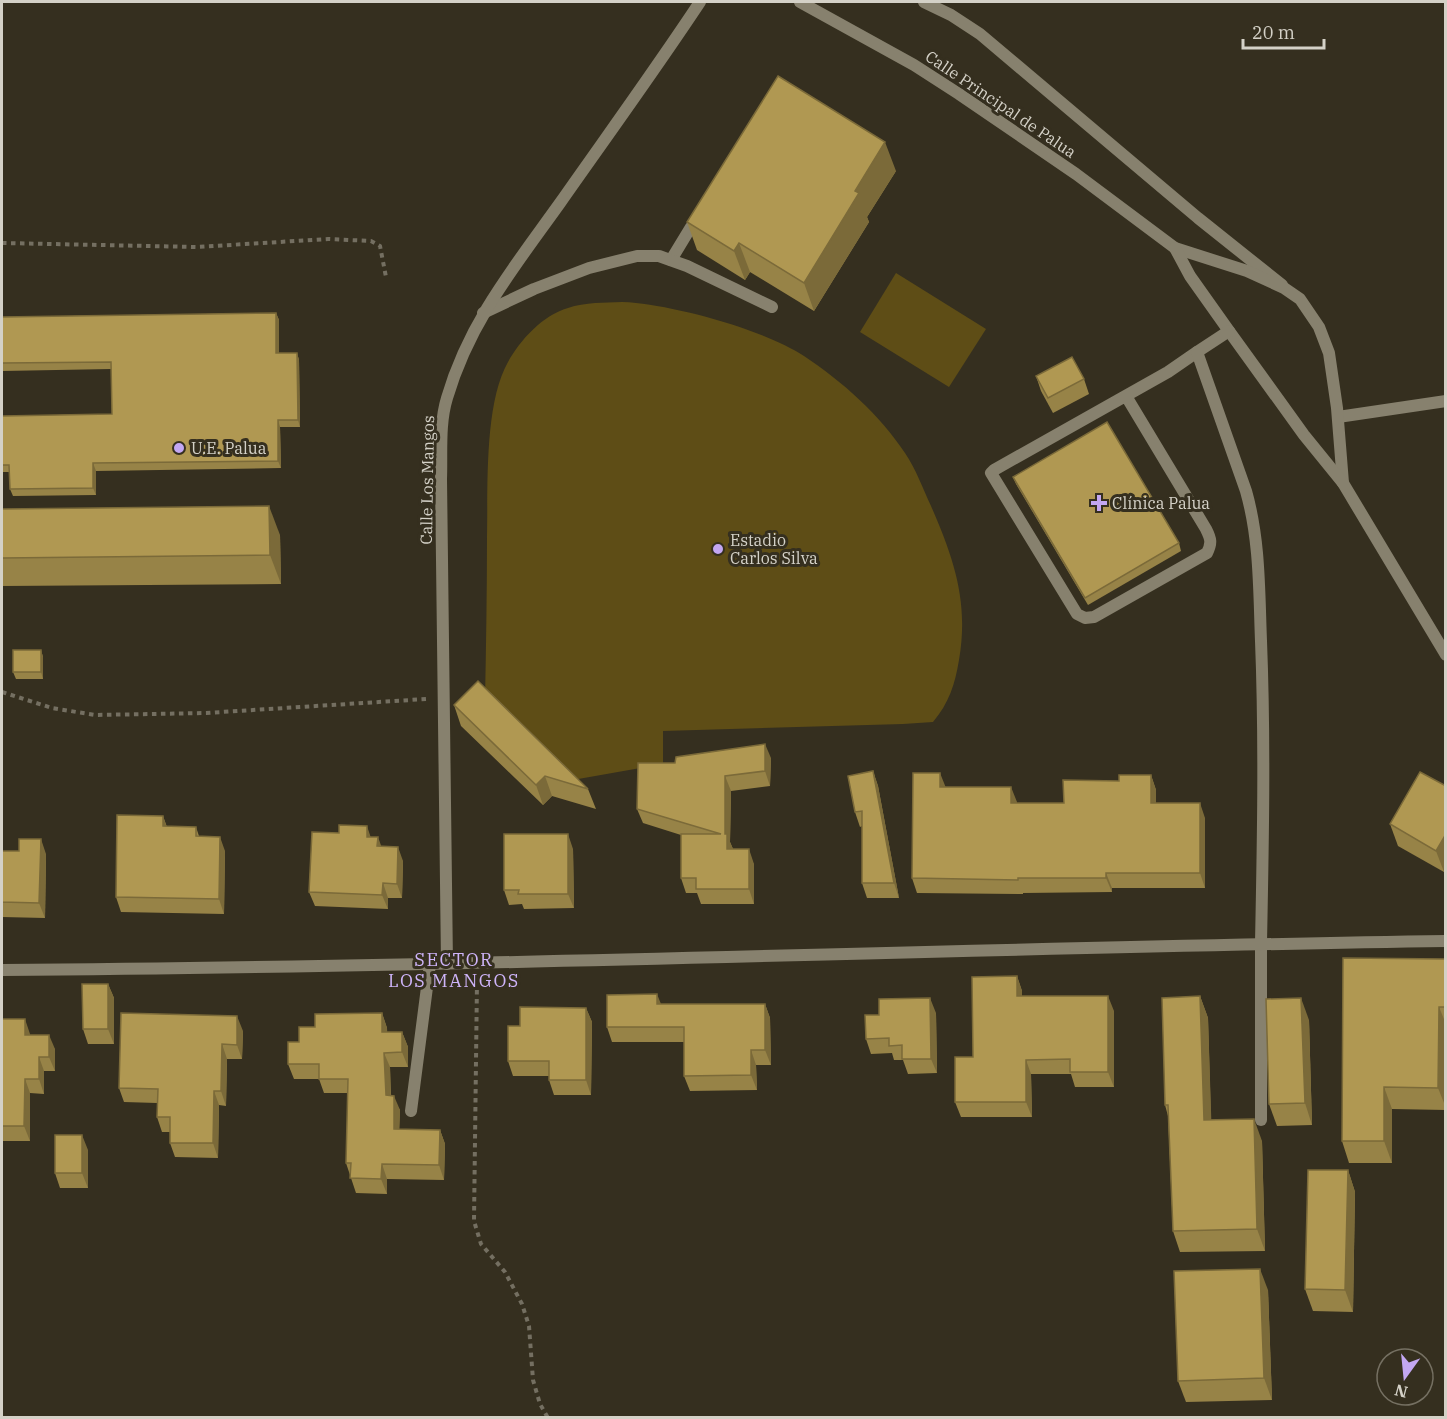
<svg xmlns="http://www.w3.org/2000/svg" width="1447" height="1419" viewBox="0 0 1447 1419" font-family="'IBM Plex Serif',serif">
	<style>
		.green { fill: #5e4d16 }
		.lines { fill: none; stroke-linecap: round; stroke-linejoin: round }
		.path { stroke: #746f61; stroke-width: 4; stroke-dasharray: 4.5 4.5; stroke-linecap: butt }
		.lane { stroke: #87816e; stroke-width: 12 }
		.street { stroke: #87816e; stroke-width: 12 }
		.wall { fill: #978347 }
		.shaded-wall { fill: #7b6a39 }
		.building { fill: #b09852; stroke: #7b6a39; stroke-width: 1.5 }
		.poi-dot { fill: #c3a7f2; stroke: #352f1f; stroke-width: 2 }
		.labels { text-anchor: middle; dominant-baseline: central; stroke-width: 6; stroke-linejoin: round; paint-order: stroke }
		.street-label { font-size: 16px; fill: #d4d1c7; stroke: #352f1f }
		.poi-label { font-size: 16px; fill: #d4d1c7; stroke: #352f1f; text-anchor: start }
		.neighbourhood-label { font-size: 18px; letter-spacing: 1.5px; fill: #ceb4f9; stroke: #352f1f }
	</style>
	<rect width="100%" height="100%" fill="#352f1f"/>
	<g class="green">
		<path d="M 896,273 L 986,329 L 949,387 L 860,332 Z"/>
		<path d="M 595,303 C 608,303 622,301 636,303 C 683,308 764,330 804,356 C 843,382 879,414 905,453 C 916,469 923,489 931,506 C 954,559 969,602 959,660 C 955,684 949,703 933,722 L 903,724 L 663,731 L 663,764 L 567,781 L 485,701 C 486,647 487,592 487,537 C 488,488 484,404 508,362 C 520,340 543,315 568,308 C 576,305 586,304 595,303 Z"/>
	</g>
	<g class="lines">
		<g class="path">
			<path d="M 2,243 L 197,247 L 328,239 L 371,241 L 380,246 L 386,277"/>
			<path d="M 2,692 L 52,708 L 95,715 L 206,713 L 426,699"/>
			<path d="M 477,981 L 474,1221 L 481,1244 L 505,1272 L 522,1304 L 529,1326 L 533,1380 L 540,1404 L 548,1418"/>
		</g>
		<g class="lane">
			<path d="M 924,2 L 951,15 L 980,34 L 1198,218 L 1282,285"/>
			<path d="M 671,260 L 691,227"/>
			<path d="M 483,313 L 534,289 L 589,268 L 637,256 L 659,256 L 687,266 L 772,307"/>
			<path d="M 1126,396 L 1206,529 C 1211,539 1212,543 1207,553 L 1094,617 L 1085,618 L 1077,614 L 991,473 L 994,470 L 1168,372 L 1197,352"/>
			<path d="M 1338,417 L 1446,401"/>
			<path d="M 1261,1120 L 1261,943"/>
		</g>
		<g class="street">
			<path d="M 800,2 L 914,65 L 959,94 L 1076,174 L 1175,248 L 1247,271 L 1284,288 L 1300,299 L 1319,327 L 1329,353 L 1337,408 L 1343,483"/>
			<path d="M 1175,248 L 1190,276 L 1229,331 L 1304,435 L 1343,483 L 1446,655"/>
			<path d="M 1229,331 L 1197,352 L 1246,491 C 1260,540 1259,591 1261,641 C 1265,742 1263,843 1261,943"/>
			<path d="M 447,964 L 441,479 C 442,453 439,424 447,398 C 469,322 515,266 560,203 C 607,136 655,70 700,2"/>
			<path d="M 2,970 C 483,967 964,948 1446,941"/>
			<path d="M 411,1111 L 430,964"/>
		</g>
	</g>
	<g class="wall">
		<path d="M 896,171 L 867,217 L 869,222 L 814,311 L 750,272 L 745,280 L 697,250 L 687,222 Z"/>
		<path d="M 276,313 L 279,320 L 279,353 L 297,353 L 299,360 L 300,427 L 280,427 L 281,468 L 96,471 L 96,495 L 13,496 L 10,489 L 10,472 L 2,472 L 2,416 L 112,414 L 111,369 L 2,371 L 2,317 Z"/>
		<path d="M 1036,376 L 1084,379 L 1089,394 L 1053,413 L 1041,391 Z"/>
		<path d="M 1013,477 L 1179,543 L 1181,551 L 1088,605 L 1016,484 Z"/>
		<path d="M 2,509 L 280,535 L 281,584 L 2,586 Z"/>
		<path d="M 41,650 L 43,657 L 43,679 L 16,679 L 13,672 Z"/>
		<path d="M 454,705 L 588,789 L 596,809 L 552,796 L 543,805 L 461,726 Z"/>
		<path d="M 771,758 L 770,786 L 731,791 L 730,842 L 733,849 L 754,864 L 754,904 L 701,904 L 697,893 L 686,893 L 681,878 L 681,835 L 643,823 L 637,809 L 675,763 Z"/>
		<path d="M 873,771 L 878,786 L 899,898 L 867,898 L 862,883 L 862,826 L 860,827 L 855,812 Z"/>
		<path d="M 1151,775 L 1156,790 L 1156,803 L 1205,818 L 1205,888 L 1112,888 L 1112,892 L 1023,893 L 1023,894 L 917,893 L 912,878 L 945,787 L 1017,802 L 1017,803 L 1064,803 L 1119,781 Z"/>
		<path d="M 1446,786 L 1446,870 L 1444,872 L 1398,846 L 1390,824 Z"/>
		<path d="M 163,816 L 167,827 L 196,827 L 199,836 L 225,851 L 224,914 L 121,912 L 116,897 Z"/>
		<path d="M 339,833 L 371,837 L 381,846 L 403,861 L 402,898 L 388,898 L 388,909 L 315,906 L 309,892 Z"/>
		<path d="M 573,849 L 574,908 L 524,909 L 522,904 L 509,905 L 504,890 Z"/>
		<path d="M 2,851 L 46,854 L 45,918 L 2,917 Z"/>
		<path d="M 1446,959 L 1446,1110 L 1392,1109 L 1392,1163 L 1349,1163 L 1342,1141 Z"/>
		<path d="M 1017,976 L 1022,991 L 1022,996 L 1114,1011 L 1114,1087 L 1075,1087 L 1071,1074 L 1031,1074 L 1032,1117 L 961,1117 L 955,1102 L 973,1057 Z"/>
		<path d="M 108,984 L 114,998 L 114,1044 L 88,1044 L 83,1029 Z"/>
		<path d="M 1200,996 L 1208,1018 L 1211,1120 L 1262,1141 L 1265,1251 L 1180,1252 L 1173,1231 L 1168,1116 L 1165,1105 Z"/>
		<path d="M 661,1004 L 765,1004 L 770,1018 L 771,1065 L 756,1065 L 757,1090 L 690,1091 L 684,1076 L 684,1042 L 612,1042 L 607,1027 Z"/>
		<path d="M 586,1008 L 592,1022 L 591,1095 L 554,1095 L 549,1080 L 549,1076 L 513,1076 L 508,1061 L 520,1026 Z"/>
		<path d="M 382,1013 L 387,1028 L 387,1032 L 402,1032 L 408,1047 L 408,1067 L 390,1067 L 391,1096 L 400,1110 L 399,1129 L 440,1130 L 445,1144 L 444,1180 L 387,1179 L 387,1194 L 356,1193 L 346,1163 L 348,1093 L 324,1093 L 319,1079 L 294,1079 L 288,1064 L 299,1042 L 315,1027 Z"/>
		<path d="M 936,1013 L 937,1073 L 908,1074 L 903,1060 L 894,1060 L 892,1053 L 871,1054 L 866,1039 Z"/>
		<path d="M 2,1019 L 55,1049 L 55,1071 L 44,1071 L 44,1094 L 30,1093 L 30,1141 L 2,1141 Z"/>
		<path d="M 1309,1020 L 1312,1125 L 1277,1126 L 1269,1104 Z"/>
		<path d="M 243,1031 L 242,1059 L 227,1059 L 226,1106 L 219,1105 L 218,1158 L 175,1157 L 170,1143 L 170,1132 L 162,1132 L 157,1117 L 157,1103 L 124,1102 L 119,1088 Z"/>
		<path d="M 88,1150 L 88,1188 L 60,1188 L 55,1173 Z"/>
		<path d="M 1348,1170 L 1355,1192 L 1353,1312 L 1313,1311 L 1305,1289 Z"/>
		<path d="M 1268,1290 L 1272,1400 L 1186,1402 L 1178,1381 Z"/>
	</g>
	<g class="shaded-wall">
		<path d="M 885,142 L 896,171 L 867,217 L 869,222 L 814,311 L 804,283 L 855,191 Z"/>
		<path d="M 739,243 L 750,272 L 745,280 L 734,251 Z"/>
		<path d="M 276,313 L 279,320 L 279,361 L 276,353 Z"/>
		<path d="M 297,353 L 299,360 L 300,427 L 298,420 Z"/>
		<path d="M 278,420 L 280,427 L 281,468 L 278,461 Z"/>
		<path d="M 93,463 L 96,471 L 96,495 L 93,488 Z"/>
		<path d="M 269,506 L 280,535 L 281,584 L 270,555 Z"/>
		<path d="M 41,650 L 43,657 L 43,679 L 41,672 Z"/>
		<path d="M 765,744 L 771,758 L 770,786 L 765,771 Z"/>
		<path d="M 873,771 L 878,786 L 899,898 L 894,883 Z"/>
		<path d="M 940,773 L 946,788 L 940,787 Z"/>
		<path d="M 1151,775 L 1156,790 L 1156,818 L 1151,803 Z"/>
		<path d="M 545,776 L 552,796 L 543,805 L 536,785 Z"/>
		<path d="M 725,776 L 731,791 L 730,842 L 733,849 L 727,849 L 725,834 Z"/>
		<path d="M 1011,787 L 1017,802 L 1017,818 L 1011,803 Z"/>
		<path d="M 1200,803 L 1205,818 L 1205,888 L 1200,873 Z"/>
		<path d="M 163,816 L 168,831 L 163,826 Z"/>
		<path d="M 367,826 L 372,841 L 367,837 Z"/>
		<path d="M 568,834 L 573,849 L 574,908 L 568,894 Z"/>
		<path d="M 1446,834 L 1446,870 L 1444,872 L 1436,851 Z"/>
		<path d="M 220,837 L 225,851 L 224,914 L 219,899 Z"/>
		<path d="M 378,837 L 383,851 L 377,846 Z"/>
		<path d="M 41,839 L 46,854 L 45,918 L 39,903 Z"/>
		<path d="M 398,847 L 403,861 L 402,898 L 397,884 Z"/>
		<path d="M 749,849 L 754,864 L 754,904 L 749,889 Z"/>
		<path d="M 1106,873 L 1112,888 L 1112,892 L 1106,878 Z"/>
		<path d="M 383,883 L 388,898 L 388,909 L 382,895 Z"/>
		<path d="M 1017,976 L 1022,991 L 1022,1011 L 1017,996 Z"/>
		<path d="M 108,984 L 114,998 L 114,1044 L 108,1029 Z"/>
		<path d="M 657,994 L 663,1009 L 657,1004 Z"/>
		<path d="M 1108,996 L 1114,1011 L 1114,1087 L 1108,1072 Z"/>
		<path d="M 1200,996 L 1208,1018 L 1212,1142 L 1204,1120 Z"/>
		<path d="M 930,998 L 936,1013 L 937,1073 L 931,1059 Z"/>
		<path d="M 1301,998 L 1309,1020 L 1312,1125 L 1305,1103 Z"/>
		<path d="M 765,1004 L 770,1018 L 771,1065 L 765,1050 Z"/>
		<path d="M 1439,1007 L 1446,1024 L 1446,1108 L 1438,1088 Z"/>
		<path d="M 586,1008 L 592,1022 L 591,1095 L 586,1080 Z"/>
		<path d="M 382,1013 L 387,1028 L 388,1047 L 382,1032 Z"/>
		<path d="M 237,1016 L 243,1031 L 242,1059 L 237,1045 Z"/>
		<path d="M 25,1019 L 30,1034 L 30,1049 L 25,1035 Z"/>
		<path d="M 402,1032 L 408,1047 L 408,1067 L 402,1052 Z"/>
		<path d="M 49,1035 L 55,1049 L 55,1071 L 49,1057 Z"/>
		<path d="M 222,1044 L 227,1059 L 226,1106 L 221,1091 Z"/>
		<path d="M 751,1050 L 756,1065 L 757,1090 L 751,1075 Z"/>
		<path d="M 384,1053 L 390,1067 L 391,1110 L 386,1095 Z"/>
		<path d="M 39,1057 L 44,1071 L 44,1094 L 39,1079 Z"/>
		<path d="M 1026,1060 L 1031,1074 L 1032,1117 L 1026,1102 Z"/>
		<path d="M 25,1079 L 30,1093 L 30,1141 L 24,1126 Z"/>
		<path d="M 1384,1087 L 1392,1109 L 1392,1163 L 1384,1141 Z"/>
		<path d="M 214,1091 L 219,1105 L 218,1158 L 213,1143 Z"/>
		<path d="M 394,1096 L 400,1110 L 399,1143 L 394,1129 Z"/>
		<path d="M 1254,1119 L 1262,1141 L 1265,1251 L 1257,1229 Z"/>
		<path d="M 440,1130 L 445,1144 L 444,1180 L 439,1165 Z"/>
		<path d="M 82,1135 L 88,1150 L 88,1188 L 82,1173 Z"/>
		<path d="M 382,1164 L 387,1179 L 387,1194 L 381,1179 Z"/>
		<path d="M 1348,1170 L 1355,1192 L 1353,1312 L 1345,1290 Z"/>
		<path d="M 1260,1269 L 1268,1290 L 1272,1400 L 1264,1378 Z"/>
	</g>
	<g class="building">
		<path d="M 778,76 L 885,142 L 855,191 L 859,193 L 804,283 L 739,243 L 734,251 L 687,222 Z"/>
		<path d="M 276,313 L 276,353 L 297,353 L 298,420 L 278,420 L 278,461 L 93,463 L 93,488 L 10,489 L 9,465 L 2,465 L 2,416 L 112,414 L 111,362 L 2,363 L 2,317 Z"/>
		<path d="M 1072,357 L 1084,379 L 1048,398 L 1036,376 Z"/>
		<path d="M 1107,422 L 1179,543 L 1085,598 L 1013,477 Z"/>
		<path d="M 269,506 L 270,555 L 2,558 L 2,509 Z"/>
		<rect x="13" y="650" width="28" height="22"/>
		<path d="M 478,681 L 588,789 L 545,776 L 536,785 L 454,705 Z"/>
		<path d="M 765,744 L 765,771 L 725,776 L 725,834 L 727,834 L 727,849 L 749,849 L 749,889 L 696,889 L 696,878 L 681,878 L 681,834 L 721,834 L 637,809 L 638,763 L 675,763 L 676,757 Z"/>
		<path d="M 873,771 L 894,883 L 862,883 L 862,811 L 855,812 L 848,776 Z"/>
		<path d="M 1420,772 L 1446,786 L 1446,834 L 1436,851 L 1390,824 Z"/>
		<path d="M 913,773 L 940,773 L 940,787 L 1011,787 L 1011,803 L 1064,803 L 1063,780 L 1119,781 L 1119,775 L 1151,775 L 1151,803 L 1200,803 L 1200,873 L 1106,873 L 1106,878 L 1018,878 L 1018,880 L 912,878 Z"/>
		<path d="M 117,815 L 163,816 L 163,826 L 196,827 L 196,836 L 220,837 L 219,899 L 116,897 Z"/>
		<path d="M 339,825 L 367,826 L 367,837 L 378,837 L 377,846 L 398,847 L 397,884 L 383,883 L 382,895 L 309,892 L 312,832 L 339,833 Z"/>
		<path d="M 504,834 L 568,834 L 568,894 L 518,894 L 519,890 L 504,890 Z"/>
		<path d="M 19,839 L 41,839 L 39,903 L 2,902 L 2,851 L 19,851 Z"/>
		<path d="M 1343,958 L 1446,959 L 1446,1007 L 1439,1007 L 1438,1088 L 1384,1087 L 1384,1141 L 1342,1141 Z"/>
		<path d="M 1017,976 L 1017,996 L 1108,996 L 1108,1072 L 1070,1072 L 1070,1059 L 1026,1060 L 1026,1102 L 955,1102 L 955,1057 L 973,1057 L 972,977 Z"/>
		<path d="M 82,984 L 108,984 L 108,1029 L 83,1029 Z"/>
		<path d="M 657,994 L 657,1004 L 765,1004 L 765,1050 L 751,1050 L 751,1075 L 684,1076 L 684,1027 L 607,1027 L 607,995 Z"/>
		<path d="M 1200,996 L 1204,1120 L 1254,1119 L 1257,1229 L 1173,1231 L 1168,1105 L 1165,1105 L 1162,998 Z"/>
		<path d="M 930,998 L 931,1059 L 902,1059 L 902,1045 L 889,1046 L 889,1038 L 866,1039 L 865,1015 L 879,1015 L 879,999 Z"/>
		<path d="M 1301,998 L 1305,1103 L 1269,1104 L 1266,999 Z"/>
		<path d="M 520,1007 L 586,1008 L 586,1080 L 549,1080 L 549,1061 L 508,1061 L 508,1026 L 520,1026 Z"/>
		<path d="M 121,1013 L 237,1016 L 237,1045 L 222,1044 L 221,1091 L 214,1091 L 213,1143 L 170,1143 L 170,1117 L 157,1117 L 158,1089 L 119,1088 Z"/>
		<path d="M 382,1013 L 382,1032 L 402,1032 L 402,1052 L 384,1053 L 386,1095 L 394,1096 L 394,1129 L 440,1130 L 439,1165 L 382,1164 L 381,1179 L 350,1178 L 351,1163 L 346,1163 L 348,1079 L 319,1079 L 319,1064 L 288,1064 L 288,1042 L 299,1042 L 299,1027 L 315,1027 L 315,1014 Z"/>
		<path d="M 2,1019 L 25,1019 L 25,1035 L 49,1035 L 49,1057 L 39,1057 L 39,1079 L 25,1079 L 24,1126 L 2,1126 Z"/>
		<rect x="55" y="1135" width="27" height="38"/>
		<path d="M 1308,1170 L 1348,1170 L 1345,1290 L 1305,1289 Z"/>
		<path d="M 1260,1269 L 1264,1378 L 1178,1381 L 1174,1271 Z"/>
	</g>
	<g class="poi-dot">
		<circle cx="179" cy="448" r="6"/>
		<path d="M1096 494h6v6h6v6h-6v6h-6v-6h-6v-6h6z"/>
		<circle cx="718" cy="549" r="6"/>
	</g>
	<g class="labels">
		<g class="street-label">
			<text transform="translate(1001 104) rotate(34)">Calle Principal de Palua</text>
			<text transform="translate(427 480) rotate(-89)">Calle Los Mangos</text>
		</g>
		<g class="poi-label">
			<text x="191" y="448">U.E. Palua</text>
			<text x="1112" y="503">Clínica Palua</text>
			<text x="730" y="540">Estadio<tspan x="730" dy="18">Carlos Silva</tspan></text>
		</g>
		<g class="neighbourhood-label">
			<text x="454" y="959">SECTOR<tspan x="454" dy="21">LOS MANGOS</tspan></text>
		</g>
	</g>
	<rect width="1447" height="1419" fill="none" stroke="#d4d1c7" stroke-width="6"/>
	<g transform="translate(1405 1377) rotate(195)"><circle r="28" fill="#352f1f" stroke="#757062" stroke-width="1.5"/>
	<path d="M0-4.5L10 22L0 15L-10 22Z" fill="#c3a7f2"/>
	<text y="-9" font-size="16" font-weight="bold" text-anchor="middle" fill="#d4d1c7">N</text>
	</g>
	<path d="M1243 39v9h81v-9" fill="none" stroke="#d4d1c7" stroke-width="3"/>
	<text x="1252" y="39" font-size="18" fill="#d4d1c7" stroke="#352f1f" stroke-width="4.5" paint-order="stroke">20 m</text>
</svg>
